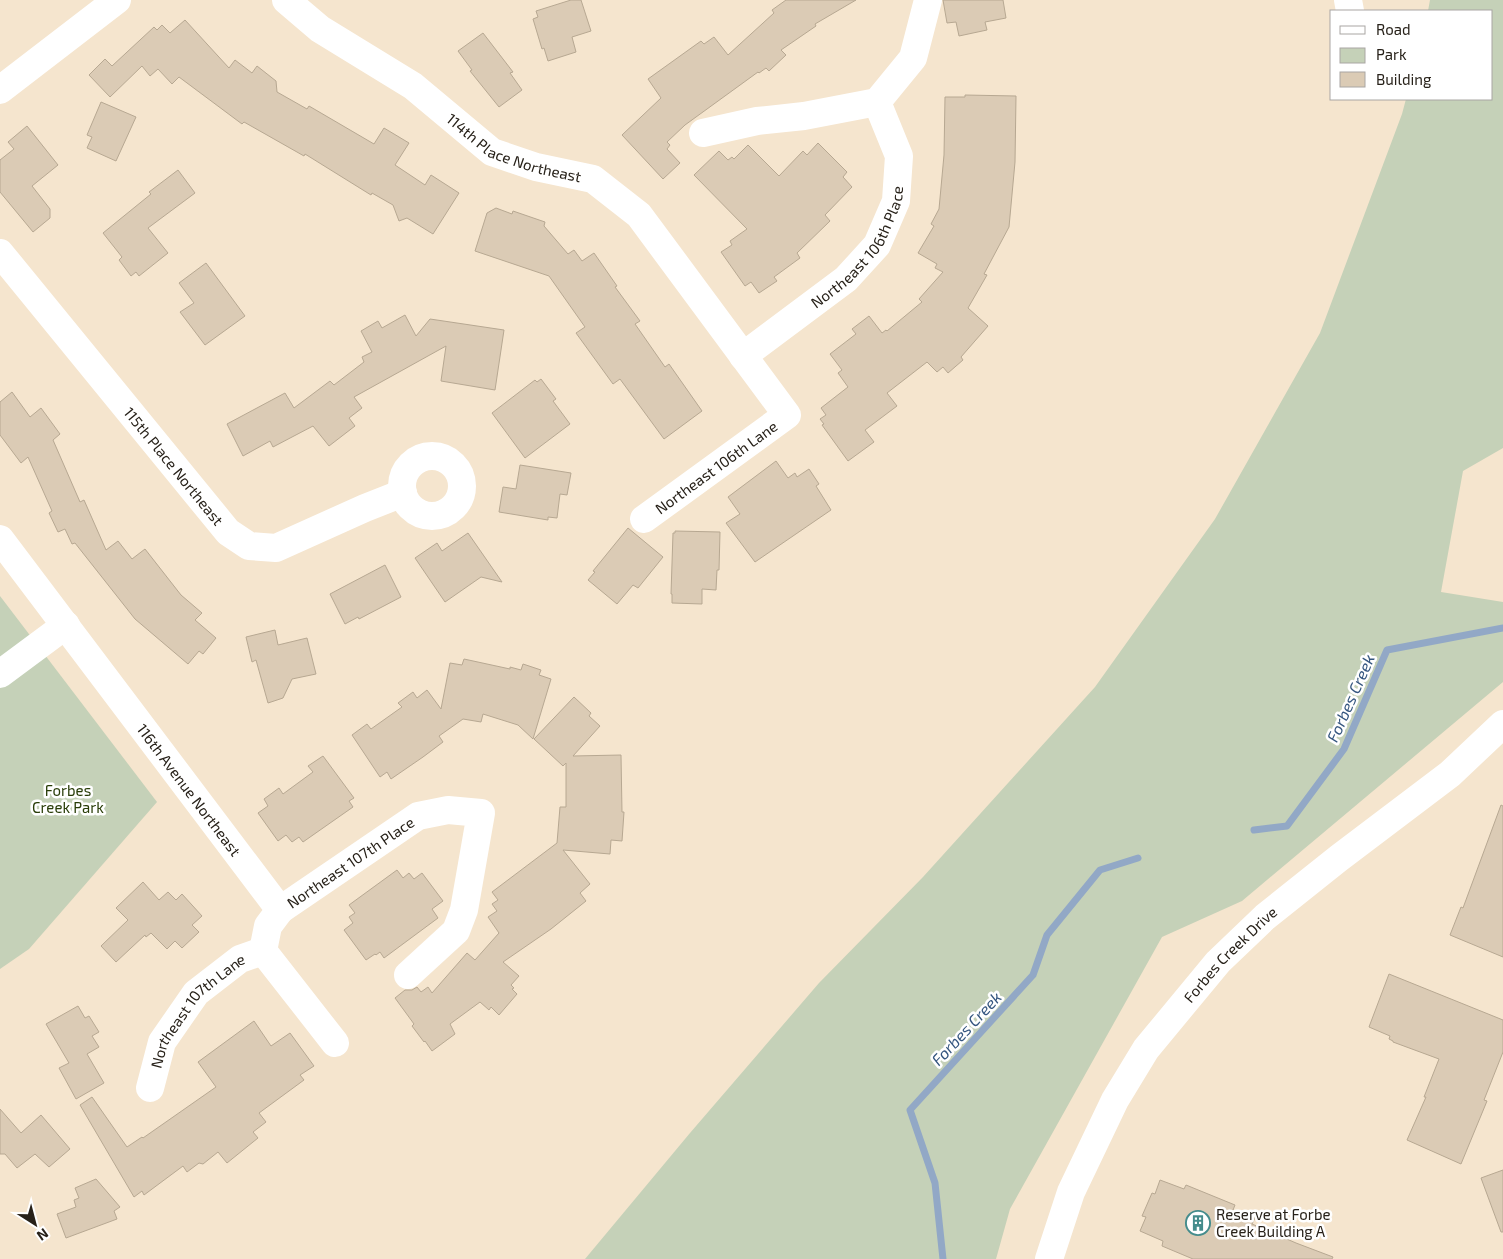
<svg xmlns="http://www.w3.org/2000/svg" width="1503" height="1259" viewBox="0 0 1503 1259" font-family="'Exo 2',sans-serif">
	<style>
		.green { fill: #c5d1b8 }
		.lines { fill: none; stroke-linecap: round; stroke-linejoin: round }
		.stream { stroke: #92a8c6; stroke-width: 7 }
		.building { fill: #dbcbb5; stroke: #b7a892 }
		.minor { stroke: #fff; stroke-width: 28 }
		.labels { text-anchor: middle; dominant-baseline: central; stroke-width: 5; stroke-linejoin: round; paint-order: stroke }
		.street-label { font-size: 15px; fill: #272119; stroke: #fff }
		.park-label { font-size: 15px; fill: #293d08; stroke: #fff }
		.poi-label { font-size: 15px; fill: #272119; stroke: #fff; text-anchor: start }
		.water-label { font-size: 16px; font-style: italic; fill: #34557f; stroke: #fff }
	</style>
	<rect width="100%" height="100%" fill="#f5e5ce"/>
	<g class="green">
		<path d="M 1430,0 L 1503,0 L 1503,448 L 1463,471 L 1441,592 L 1503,602 L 1503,682 L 1242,901 L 1162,937 L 1010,1209 L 996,1259 L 585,1259 L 690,1133 L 819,983 L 923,877 L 1095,687 L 1215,519 L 1320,333 L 1402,114 L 1406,99 L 1492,99 L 1492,11 L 1428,11 Z"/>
		<path d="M 0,596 L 157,802 L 29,949 L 0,969 Z"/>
	</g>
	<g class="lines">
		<g class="stream">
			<path d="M 1254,830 L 1287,826 L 1344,749 L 1387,650 L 1503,628"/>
			<path d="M 943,1259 L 935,1183 L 910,1110 L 1033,975 L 1047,935 L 1100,870 L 1138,858"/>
		</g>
	</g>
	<g class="building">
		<path d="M 571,0 L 581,0 L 591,31 L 572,37 L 576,52 L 548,61 L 544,48 L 542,49 L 533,19 L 538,17 L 536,11 Z"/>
		<path d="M 786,0 L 856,0 L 815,24 L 816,26 L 781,50 L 786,55 L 769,71 L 766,68 L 759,73 L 758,72 L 685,125 L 667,142 L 670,145 L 667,149 L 680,163 L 663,179 L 622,135 L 661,98 L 648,79 L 701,41 L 704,44 L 714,37 L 728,55 L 774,13 L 772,10 Z"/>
		<path d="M 943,0 L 1003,0 L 1006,18 L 985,22 L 987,30 L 959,36 L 956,22 L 947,23 Z"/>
		<path d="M 185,20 L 229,68 L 235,60 L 252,73 L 257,66 L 276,81 L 277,92 L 307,109 L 309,106 L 374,144 L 384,128 L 409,143 L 395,165 L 425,185 L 431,175 L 459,193 L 433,234 L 407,218 L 399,221 L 393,205 L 372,193 L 371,195 L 305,154 L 304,156 L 244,122 L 242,124 L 179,77 L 172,84 L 158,69 L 150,76 L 142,66 L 110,97 L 89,75 L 105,59 L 112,66 L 154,27 L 157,30 L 162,25 L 170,33 Z"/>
		<path d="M 483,33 L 513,72 L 510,73 L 522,90 L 499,107 L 470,71 L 472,70 L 458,51 Z"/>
		<path d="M 965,95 L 1016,96 L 1015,162 L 1009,227 L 984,274 L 987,275 L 968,308 L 988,326 L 961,357 L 963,360 L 948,373 L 943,367 L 937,372 L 927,362 L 887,393 L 897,406 L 865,430 L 874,442 L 848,461 L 822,425 L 824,424 L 820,419 L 826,415 L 821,408 L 848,387 L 838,373 L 842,370 L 830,354 L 856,334 L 852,329 L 869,316 L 882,333 L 886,330 L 887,331 L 922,302 L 919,299 L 943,272 L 935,268 L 937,264 L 918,253 L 934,226 L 931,224 L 939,209 L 944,155 L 945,97 L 965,97 Z"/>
		<path d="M 101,102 L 136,117 L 116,161 L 87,148 L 92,137 L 87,135 Z"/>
		<path d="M 27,126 L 58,165 L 32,186 L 50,209 L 50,218 L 33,232 L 0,192 L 0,160 L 14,149 L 8,142 Z"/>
		<path d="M 818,143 L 847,172 L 843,177 L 852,187 L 825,215 L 830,221 L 797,253 L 800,258 L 774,277 L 777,281 L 759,293 L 751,282 L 745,286 L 721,252 L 732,245 L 730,241 L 747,229 L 694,175 L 719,151 L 728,160 L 732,157 L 734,159 L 748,145 L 779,176 L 803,151 L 807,155 Z"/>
		<path d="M 178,170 L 195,193 L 148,228 L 168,253 L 139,276 L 136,272 L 131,276 L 119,260 L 122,257 L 103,233 L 151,194 L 149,192 Z"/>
		<path d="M 496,208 L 512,214 L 513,211 L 545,222 L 544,226 L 568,254 L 574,250 L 582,261 L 594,253 L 617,286 L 615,287 L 640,321 L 635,324 L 665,367 L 669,364 L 702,411 L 664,439 L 620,379 L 613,384 L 576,333 L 585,327 L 549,276 L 475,251 L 487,213 Z"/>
		<path d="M 206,263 L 245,316 L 205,345 L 180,312 L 194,303 L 179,283 Z"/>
		<path d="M 405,315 L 416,336 L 430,319 L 504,330 L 495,390 L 441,381 L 446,346 L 354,397 L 362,408 L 349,418 L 355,426 L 329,446 L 313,426 L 273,447 L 270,441 L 243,456 L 227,424 L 285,393 L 294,408 L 330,381 L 334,385 L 364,362 L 362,357 L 372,352 L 361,331 L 378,321 L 382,328 Z"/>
		<path d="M 541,379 L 556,399 L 553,401 L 570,424 L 525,458 L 492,413 L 535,380 L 537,382 Z"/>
		<path d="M 12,392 L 30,417 L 41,408 L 60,434 L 53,440 L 80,502 L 84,500 L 106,550 L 118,541 L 132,559 L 145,549 L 181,595 L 202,613 L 195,620 L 216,638 L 203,654 L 199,651 L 188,664 L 135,619 L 75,543 L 72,544 L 65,529 L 58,532 L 49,513 L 52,511 L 28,457 L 21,463 L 0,435 L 0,402 Z"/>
		<path d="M 776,461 L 788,478 L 795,473 L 797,477 L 809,469 L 819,484 L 816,486 L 831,510 L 755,562 L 726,523 L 740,514 L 728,497 Z"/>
		<path d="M 520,465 L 571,473 L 567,495 L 560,494 L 557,518 L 548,517 L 548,520 L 499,512 L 503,487 L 516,489 Z"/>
		<path d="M 628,528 L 663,557 L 638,588 L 633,585 L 617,604 L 588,580 L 595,572 L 593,571 Z"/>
		<path d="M 675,531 L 720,532 L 719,570 L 717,570 L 716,590 L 702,589 L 702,604 L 672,603 L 672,594 L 671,594 L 673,533 L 675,533 Z"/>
		<path d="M 468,533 L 502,582 L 481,577 L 445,602 L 415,558 L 437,543 L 442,551 Z"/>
		<path d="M 385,565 L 401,597 L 359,619 L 358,617 L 345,624 L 330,594 Z"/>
		<path d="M 275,630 L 278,645 L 307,638 L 316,674 L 292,679 L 283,698 L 268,703 L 256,660 L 252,662 L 246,637 Z"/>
		<path d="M 464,659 L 510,669 L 510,667 L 521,670 L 523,664 L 541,670 L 539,675 L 551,679 L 533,739 L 518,725 L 483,714 L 481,722 L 463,719 L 439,736 L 443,742 L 423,757 L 391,779 L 387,772 L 380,777 L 352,735 L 367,724 L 371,729 L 402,707 L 398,703 L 413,692 L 417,698 L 427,690 L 441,709 L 450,663 L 462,665 Z"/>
		<path d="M 574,697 L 591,713 L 589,716 L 600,726 L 573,756 L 621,755 L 622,812 L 624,812 L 622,841 L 611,840 L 610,854 L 563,850 L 590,884 L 580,893 L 586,901 L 551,929 L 503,962 L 519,976 L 511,985 L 514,988 L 512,989 L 517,994 L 499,1015 L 491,1007 L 489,1010 L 480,1002 L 450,1024 L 455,1034 L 432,1051 L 425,1041 L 424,1042 L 412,1026 L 414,1024 L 395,998 L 405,990 L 412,990 L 417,987 L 421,992 L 428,987 L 432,993 L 467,953 L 475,960 L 499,933 L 488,917 L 497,911 L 492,904 L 498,900 L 492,892 L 557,843 L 560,807 L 566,807 L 566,763 L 563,766 L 534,739 Z"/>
		<path d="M 323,756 L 354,798 L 349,801 L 353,807 L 303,842 L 299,837 L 292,842 L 286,835 L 278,841 L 258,813 L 268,806 L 264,799 L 279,788 L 283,794 L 313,772 L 308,766 Z"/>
		<path d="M 1501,805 L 1503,806 L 1503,957 L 1450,935 L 1461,907 L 1463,908 Z"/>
		<path d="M 397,870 L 403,878 L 409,873 L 414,879 L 422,873 L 443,901 L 432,909 L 438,918 L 384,958 L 380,952 L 376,955 L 375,954 L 366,960 L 344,930 L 353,923 L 349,917 L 355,913 L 349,905 Z"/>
		<path d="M 143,882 L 159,900 L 168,892 L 176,900 L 182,894 L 202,916 L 192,925 L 199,932 L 182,948 L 175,941 L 167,949 L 151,933 L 146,937 L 145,935 L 116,962 L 101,946 L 128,920 L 116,908 Z"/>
		<path d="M 1389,974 L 1503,1020 L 1503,1052 L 1484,1100 L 1487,1101 L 1461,1164 L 1407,1140 L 1426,1097 L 1424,1097 L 1439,1059 L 1393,1042 L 1393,1041 L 1389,1039 L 1390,1036 L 1369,1027 Z"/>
		<path d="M 78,1006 L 85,1018 L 89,1016 L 99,1032 L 92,1036 L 99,1047 L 87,1054 L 104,1083 L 76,1099 L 59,1068 L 69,1063 L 46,1024 Z"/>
		<path d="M 254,1021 L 271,1046 L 290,1033 L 314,1066 L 300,1075 L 304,1080 L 259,1113 L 266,1122 L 253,1132 L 258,1138 L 227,1163 L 218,1152 L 203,1164 L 199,1163 L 187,1172 L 183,1166 L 144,1195 L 142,1191 L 134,1197 L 80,1105 L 92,1097 L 127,1147 L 142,1137 L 143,1138 L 216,1087 L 198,1062 Z"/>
		<path d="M 0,1109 L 21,1133 L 41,1115 L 70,1149 L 49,1167 L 35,1154 L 17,1168 L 5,1154 L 0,1154 Z"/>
		<path d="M 1503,1170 L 1503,1232 L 1501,1232 L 1481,1178 Z"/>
		<path d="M 96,1179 L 120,1207 L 114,1211 L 117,1219 L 66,1238 L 57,1214 L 76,1207 L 74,1200 L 79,1198 L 75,1188 Z"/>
		<path d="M 1160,1180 L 1184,1189 L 1186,1185 L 1235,1205 L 1233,1210 L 1255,1218 L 1252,1224 L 1296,1243 L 1333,1257 L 1332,1259 L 1193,1259 L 1162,1246 L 1163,1241 L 1140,1231 L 1146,1217 L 1142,1216 L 1152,1193 L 1155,1194 Z"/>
	</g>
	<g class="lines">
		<g class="minor">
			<path id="s1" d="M 286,0 L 320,29 L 413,86 L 492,152 L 536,167 L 593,179 L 639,215 L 787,415 L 644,519"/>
			<path d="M 1348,0 L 1350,11"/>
			<path d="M 0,90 L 117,0"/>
			<path d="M 703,133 L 757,121 L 804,116 L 877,102 L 913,58 L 928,0"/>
			<path id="s2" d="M 0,253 L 228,532 L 249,546 L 276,548 L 365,508 L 403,493"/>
			<path id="s3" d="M 743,356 L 846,279 L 877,245 L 896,201 L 899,156 L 877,102"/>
			<circle cx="432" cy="486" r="30"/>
			<path id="s4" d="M 0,539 L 280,910 L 268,926 L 263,951 L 335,1043"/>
			<path d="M 0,674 L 66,625"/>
			<path id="s5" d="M 280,910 L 418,816 L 448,810 L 481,813 L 464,910 L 456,931 L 408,975"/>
			<path id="s6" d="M 150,1088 L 162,1042 L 196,993 L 240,959 L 263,951"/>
			<path id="s7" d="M 1049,1259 L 1071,1192 L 1115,1100 L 1146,1049 L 1218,962 L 1265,917 L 1339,858 L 1450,774 L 1503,724"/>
		</g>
	</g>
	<defs>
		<symbol id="building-ring" viewBox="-11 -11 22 22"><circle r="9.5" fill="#fff" stroke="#448c8c" stroke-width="1.5"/><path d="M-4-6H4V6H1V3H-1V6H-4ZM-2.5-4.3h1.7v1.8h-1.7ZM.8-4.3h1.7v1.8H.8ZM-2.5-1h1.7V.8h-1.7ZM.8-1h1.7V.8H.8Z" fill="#448c8c"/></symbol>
	</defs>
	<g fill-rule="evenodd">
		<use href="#building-ring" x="1184" y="1209" width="28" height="28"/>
	</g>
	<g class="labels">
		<g class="street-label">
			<text stroke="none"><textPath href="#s1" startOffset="275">114th Place Northeast</textPath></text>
			<text stroke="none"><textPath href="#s3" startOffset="162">Northeast 106th Place</textPath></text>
			<text stroke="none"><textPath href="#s2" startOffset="275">115th Place Northeast</textPath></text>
			<text transform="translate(716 467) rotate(-36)">Northeast 106th Lane</text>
			<text stroke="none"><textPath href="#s4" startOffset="314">116th Avenue Northeast</textPath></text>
			<text stroke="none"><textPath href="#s5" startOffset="85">Northeast 107th Place</textPath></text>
			<text stroke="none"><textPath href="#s7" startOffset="359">Forbes Creek Drive</textPath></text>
			<text stroke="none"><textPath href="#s6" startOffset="94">Northeast 107th Lane</textPath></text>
		</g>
		<g class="park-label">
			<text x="68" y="790">Forbes<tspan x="68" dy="17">Creek Park</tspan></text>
		</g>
		<g class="poi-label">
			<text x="1216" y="1214">Reserve at Forbe<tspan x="1216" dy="17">Creek Building A</tspan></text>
		</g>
		<g class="water-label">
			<text transform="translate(1350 698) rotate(-66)">Forbes Creek</text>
			<text transform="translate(966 1028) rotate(-47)">Forbes Creek</text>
		</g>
	</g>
	<rect x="1330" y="10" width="162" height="90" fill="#ffffff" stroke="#a9a6a3"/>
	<rect x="1340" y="26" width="25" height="8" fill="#ffffff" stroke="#a9a6a3"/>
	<text x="1376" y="35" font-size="15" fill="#272119">Road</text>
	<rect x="1340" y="48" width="25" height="15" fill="#c5d1b8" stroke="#a9a6a3"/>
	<text x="1376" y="60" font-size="15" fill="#272119">Park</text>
	<rect x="1340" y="72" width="25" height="15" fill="#dbcbb5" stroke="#a9a6a3"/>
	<text x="1376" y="85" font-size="15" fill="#272119">Building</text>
	<g transform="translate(35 1224) rotate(144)" stroke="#ffffff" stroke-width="4" paint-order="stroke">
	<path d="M0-4L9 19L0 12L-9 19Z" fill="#272119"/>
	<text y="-8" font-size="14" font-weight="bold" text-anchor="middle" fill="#272119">N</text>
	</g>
</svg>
